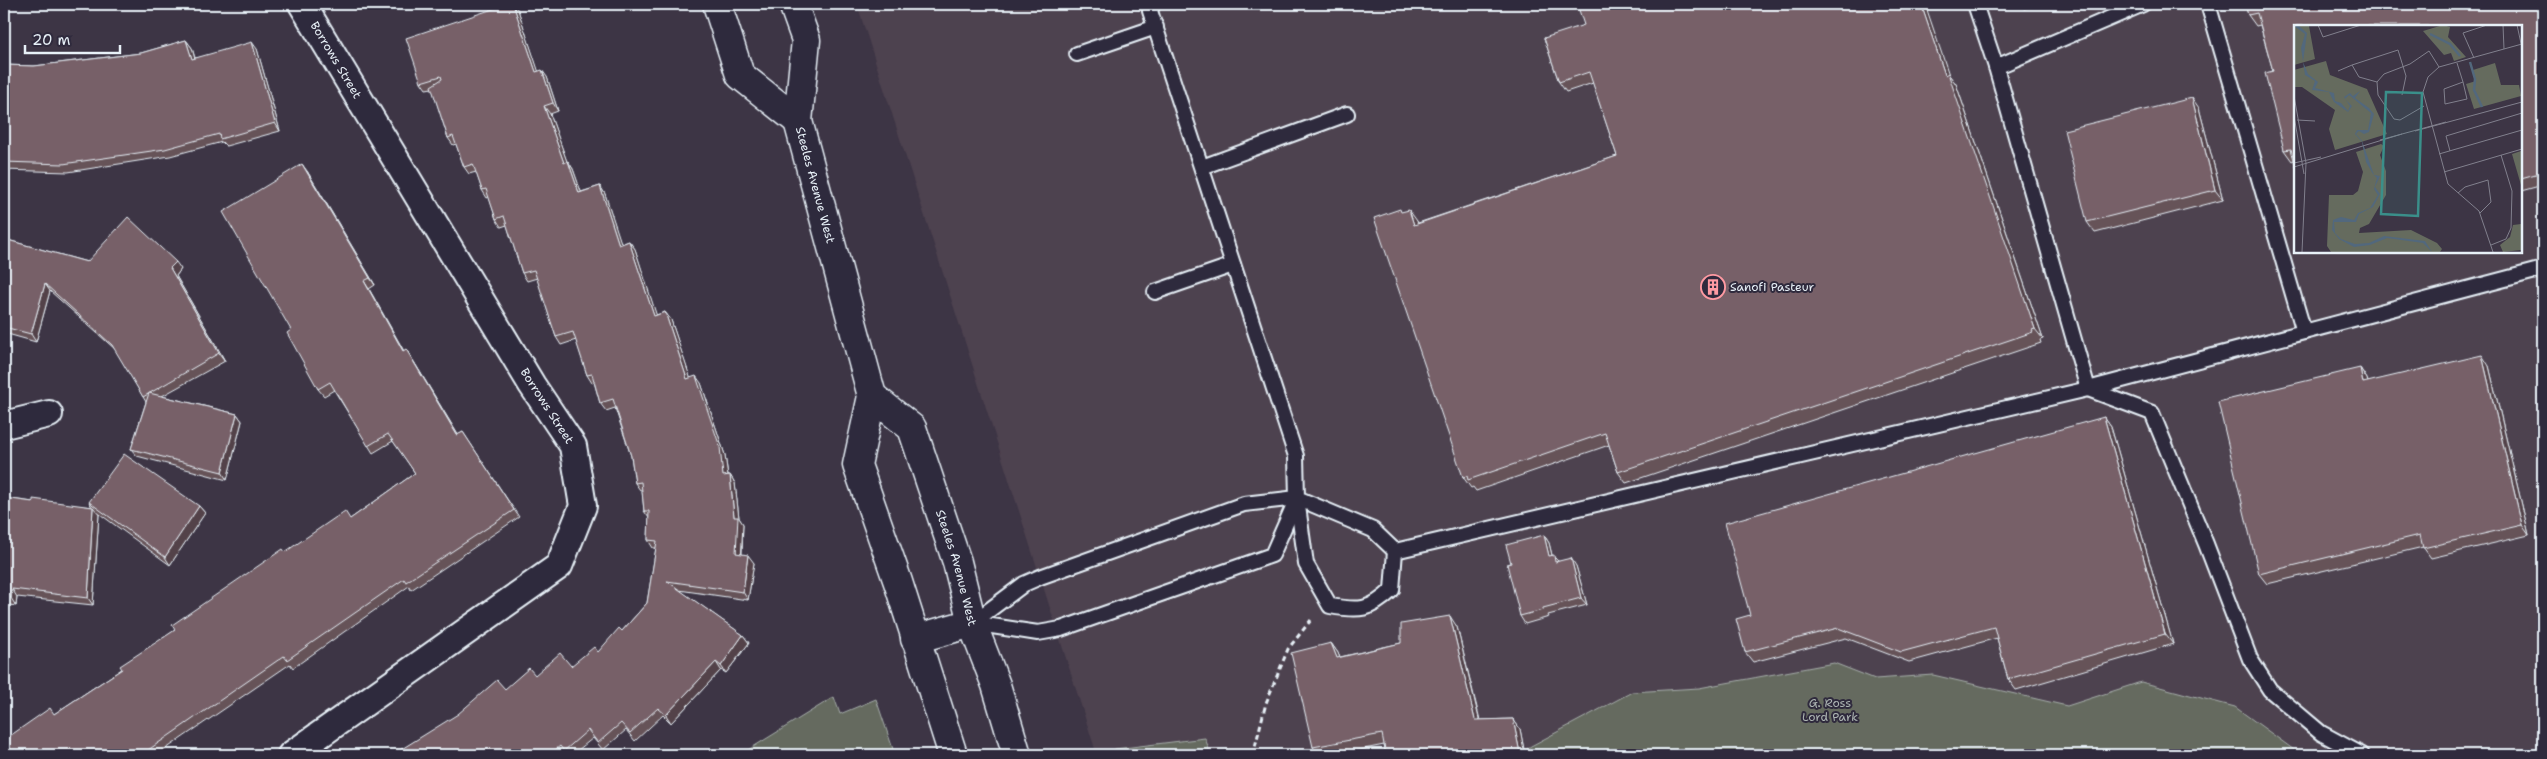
<svg xmlns="http://www.w3.org/2000/svg" width="2547" height="759" viewBox="0 0 2547 759" font-family="'Shantell Sans',sans-serif">
	<style>
		.built { fill: #4e424f; fill-rule: evenodd }
		.green { fill: #656b5e; stroke: #a6aeab }
		.lines { fill: none; stroke-linecap: round; stroke-linejoin: round }
		.lane-casing { stroke: #e8f1f8; stroke-width: 18 }
		.street-casing { stroke: #e8f1f8; stroke-width: 30 }
		.secondary-casing { stroke: #e8f1f8; stroke-width: 31 }
		.path { stroke: #e8f1f8; stroke-width: 3; stroke-dasharray: 5 4; stroke-linecap: butt }
		.lane { stroke: #2f2a3d; stroke-width: 14 }
		.street { stroke: #2f2a3d; stroke-width: 26 }
		.secondary { stroke: #2f2a3d; stroke-width: 28 }
		.wall { fill: #665359; stroke: #e8f1f8 }
		.shaded-wall { fill: #534348; stroke: #e8f1f8 }
		.building { fill: #776067; stroke: #e8f1f8 }
		.labels { text-anchor: middle; dominant-baseline: central; stroke-width: 4; stroke-linejoin: round; paint-order: stroke }
		.street-label { font-size: 12px; fill: #e8f1f8; stroke: #2f2a3d }
		.poi-label { font-size: 12px; fill: #e8f1f8; stroke: #2f2a3d; text-anchor: start }
		.park-label { font-size: 12px; fill: #adb5b3; stroke: #2f2a3d }
		.inset-river { fill: none; stroke: #52687d; stroke-width: 2.5 }
		.inset-road { fill: none; stroke: #81808d; stroke-width: 1 }
		.view { fill: #3a8f8a; fill-opacity: 0.15; stroke: #3a8f8a; stroke-width: 2.5 }
		.inset-edge { fill: none; stroke: #e8f1f8; stroke-width: 2.5 }
	</style>
	<rect width="100%" height="100%" fill="#3d3545"/>
	<filter id="ink" filterUnits="userSpaceOnUse"><feTurbulence type="fractalNoise" baseFrequency=".02" numOctaves="2"/><feDisplacementMap in="SourceGraphic" scale="10" xChannelSelector="R" yChannelSelector="G"/><feConvolveMatrix kernelMatrix="1 2 1 2 8 2 1 2 1" color-interpolation-filters="sRGB"/></filter>
	<g filter="url(#ink)">
		<path class="built" d="M 857,4 L 2543,4 L 2543,755 L 2301,755 L 2235,707 L 2043,714 L 1575,748 L 1557,755 L 1097,755 ZM 2296,26 L 2521,26 L 2521,251 L 2296,251 Z"/>
		<g class="green">
			<path d="M 1834,663 L 1875,679 L 1933,675 L 2067,706 L 2141,682 L 2235,707 L 2301,755 L 1518,755 L 1531,746 L 1632,692 L 1699,688 Z"/>
			<path d="M 834,697 L 840,714 L 876,699 L 895,755 L 740,755 Z"/>
			<path d="M 1205,738 L 1211,755 L 1112,755 L 1115,749 Z"/>
		</g>
		<g class="lines">
			<defs>
				<g id="lane">
					<path d="M 1153,4 L 1150,11 L 1296,456 L 1297,498 L 1373,530 L 1395,551 L 2088,389 L 2543,269"/>
					<path d="M 1975,4 L 1996,67 L 2088,389"/>
					<path d="M 2208,4 L 2304,332"/>
					<path d="M 1077,54 L 1156,27"/>
					<path d="M 1996,67 L 2143,4"/>
					<path d="M 1202,167 L 1347,114"/>
					<path d="M 1155,292 L 1233,265"/>
					<path d="M 2088,389 L 2152,413 L 2206,544 L 2250,659 L 2270,690 L 2321,733 L 2362,755"/>
					<path d="M 1297,499 L 1306,564 L 1330,606 C 1359,611 1370,611 1392,590 L 1395,551"/>
					<path d="M 972,623 L 1038,633 L 1061,629 L 1272,555 L 1297,498"/>
					<path d="M 972,623 L 1024,584 L 1040,577 L 1244,504 L 1297,498"/>
				</g>
				<g id="street">
					<path d="M 4,425 L 49,414"/>
					<path d="M 291,755 L 559,566 L 583,506 L 573,446 L 532,385 L 302,4"/>
				</g>
				<g id="secondary">
					<path d="M 717,4 L 740,75 L 798,121"/>
					<path id="s1" d="M 793,4 L 806,40 L 798,121 L 872,396 L 857,465 L 898,582 L 953,755"/>
					<path id="s2" d="M 872,396 L 912,428 L 957,562 L 972,623 L 996,685 L 1017,755"/>
					<path d="M 915,639 L 972,623"/>
				</g>
			</defs>
			<use href="#lane" class="lane-casing"/>
			<use href="#street" class="street-casing"/>
			<use href="#secondary" class="secondary-casing"/>
			<path class="path" d="M 1253,755 L 1266,703 L 1288,649 L 1311,620"/>
			<use href="#lane" class="lane"/>
			<use href="#street" class="street"/>
			<use href="#secondary" class="secondary"/>
		</g>
		<g class="wall">
			<path d="M 2021,4 L 2040,4 L 2024,9 Z"/>
			<path d="M 2245,4 L 2543,4 L 2543,185 L 2521,191 L 2521,26 L 2294,160 L 2292,161 L 2284,150 L 2273,71 L 2260,25 L 2256,26 L 2248,15 Z"/>
			<path d="M 518,10 L 538,71 L 547,77 L 558,111 L 550,114 L 567,162 L 568,161 L 573,169 L 581,192 L 600,186 L 605,194 L 621,244 L 629,241 L 635,249 L 656,315 L 665,312 L 671,320 L 690,378 L 701,383 L 725,455 L 728,475 L 730,475 L 735,483 L 739,518 L 743,524 L 742,554 L 754,563 L 748,600 L 679,590 L 743,635 L 749,643 L 726,673 L 721,670 L 671,723 L 663,715 L 635,741 L 626,730 L 603,750 L 593,738 L 572,755 L 566,755 L 565,753 L 563,755 L 392,755 L 505,689 L 535,675 L 571,666 L 598,652 L 622,631 L 647,603 L 656,548 L 653,548 L 648,540 L 649,518 L 644,511 L 642,490 L 640,490 L 635,483 L 631,456 L 615,408 L 606,411 L 600,403 L 594,382 L 592,383 L 587,375 L 576,340 L 561,345 L 556,337 L 537,278 L 527,281 L 522,273 L 507,225 L 501,227 L 496,219 L 489,197 L 487,198 L 482,190 L 476,172 L 469,174 L 464,167 L 456,144 L 453,145 L 448,138 L 432,88 L 426,89 L 421,82 Z"/>
			<path d="M 1544,38 L 1949,75 L 1956,84 L 2043,339 L 2040,340 L 2041,343 L 1626,483 L 1618,472 L 1609,445 L 1476,491 L 1473,487 L 1471,488 L 1463,477 L 1402,212 L 1417,221 L 1418,223 L 1617,156 L 1593,83 L 1566,92 L 1559,82 Z"/>
			<path d="M 186,40 L 192,48 L 195,58 L 257,49 L 280,131 L 226,146 L 222,142 L 170,156 L 68,172 L 4,170 L 4,65 L 34,66 L 141,53 Z"/>
			<path d="M 2199,108 L 2223,200 L 2095,233 L 2087,222 Z"/>
			<path d="M 307,171 L 375,285 L 369,289 L 404,351 L 406,349 L 411,357 L 458,435 L 463,432 L 519,517 L 411,590 L 409,586 L 293,668 L 290,664 L 157,755 L 4,755 L 54,714 L 122,669 L 175,630 L 285,552 L 350,519 L 415,473 L 393,441 L 373,453 L 334,390 L 324,396 L 318,389 L 291,330 Z"/>
			<path d="M 4,239 L 87,262 L 181,269 L 176,276 L 225,361 L 162,396 L 237,414 L 242,421 L 227,480 L 137,456 L 131,449 L 146,402 L 116,350 L 50,291 L 36,342 L 4,333 Z"/>
			<path d="M 2489,366 L 2529,535 L 2431,558 L 2423,547 L 2267,584 L 2259,574 L 2360,368 L 2367,379 L 2368,382 Z"/>
			<path d="M 2104,417 L 2111,427 L 2173,644 L 2016,690 L 2008,679 L 1997,638 L 1909,662 L 1846,638 L 1753,662 L 1745,652 L 1750,615 Z"/>
			<path d="M 4,498 L 33,502 L 92,507 L 89,502 L 199,506 L 205,513 L 170,565 L 97,512 L 99,514 L 93,605 L 17,597 L 16,606 L 4,604 Z"/>
			<path d="M 1544,535 L 1549,543 L 1552,555 L 1558,561 L 1576,566 L 1587,605 L 1548,615 L 1549,617 L 1525,624 L 1520,616 L 1511,563 Z"/>
			<path d="M 1457,627 L 1480,720 L 1513,719 L 1520,729 L 1525,755 L 1386,755 L 1384,745 L 1335,755 L 1318,755 L 1313,747 L 1331,643 L 1338,653 L 1340,657 L 1401,643 Z"/>
		</g>
		<g class="shaded-wall">
			<path d="M 513,4 L 518,10 L 541,79 L 536,72 Z"/>
			<path d="M 1921,4 L 1925,4 L 1949,75 L 1956,84 L 2043,339 L 2035,329 L 1945,75 Z"/>
			<path d="M 186,40 L 192,48 L 197,67 L 192,59 Z"/>
			<path d="M 252,42 L 257,49 L 280,131 L 275,123 Z"/>
			<path d="M 542,70 L 547,77 L 558,111 L 553,103 Z"/>
			<path d="M 2192,98 L 2199,108 L 2223,200 L 2215,190 Z"/>
			<path d="M 544,106 L 550,114 L 570,170 L 564,163 Z"/>
			<path d="M 568,161 L 573,169 L 584,200 L 579,193 Z"/>
			<path d="M 302,164 L 307,171 L 375,285 L 370,278 Z"/>
			<path d="M 600,186 L 605,194 L 624,252 L 619,245 Z"/>
			<path d="M 1409,210 L 1417,221 L 1421,235 L 1414,225 Z"/>
			<path d="M 629,241 L 635,249 L 659,323 L 654,316 Z"/>
			<path d="M 176,262 L 181,269 L 176,276 L 225,361 L 219,353 L 170,268 Z"/>
			<path d="M 364,281 L 369,289 L 408,359 L 403,351 Z"/>
			<path d="M 45,284 L 50,291 L 36,342 L 31,334 Z"/>
			<path d="M 665,312 L 671,320 L 693,386 L 687,379 Z"/>
			<path d="M 406,349 L 411,357 L 463,443 L 457,435 Z"/>
			<path d="M 2482,355 L 2489,366 L 2529,535 L 2522,525 Z"/>
			<path d="M 2360,368 L 2367,379 L 2371,394 L 2363,383 Z"/>
			<path d="M 696,376 L 701,383 L 725,455 L 729,483 L 723,476 Z"/>
			<path d="M 237,414 L 242,421 L 227,480 L 222,472 Z"/>
			<path d="M 2104,417 L 2111,427 L 2173,644 L 2165,634 Z"/>
			<path d="M 730,475 L 735,483 L 739,518 L 743,524 L 741,561 L 736,553 L 734,517 Z"/>
			<path d="M 199,506 L 205,513 L 170,565 L 165,557 Z"/>
			<path d="M 93,507 L 99,514 L 93,605 L 88,598 Z"/>
			<path d="M 1544,535 L 1549,543 L 1554,564 L 1549,556 Z"/>
			<path d="M 748,555 L 754,563 L 748,600 L 743,592 Z"/>
			<path d="M 1571,558 L 1576,566 L 1587,605 L 1581,598 Z"/>
			<path d="M 12,589 L 17,597 L 16,606 L 11,598 Z"/>
			<path d="M 1450,616 L 1457,627 L 1482,731 L 1475,720 Z"/>
			<path d="M 743,635 L 749,643 L 726,673 L 721,666 Z"/>
			<path d="M 1331,643 L 1338,653 L 1344,669 L 1337,658 Z"/>
			<path d="M 716,662 L 721,670 L 671,723 L 666,715 Z"/>
			<path d="M 1513,719 L 1520,729 L 1525,755 L 1521,755 L 1520,753 Z"/>
		</g>
		<g class="building">
			<path d="M 508,4 L 513,4 L 536,72 L 542,70 L 553,103 L 544,106 L 564,163 L 568,161 L 579,193 L 600,186 L 619,245 L 629,241 L 654,316 L 665,312 L 687,379 L 696,376 L 720,447 L 723,476 L 730,475 L 734,517 L 738,517 L 736,553 L 748,555 L 743,592 L 667,581 L 743,635 L 721,666 L 716,662 L 666,715 L 658,708 L 630,733 L 621,723 L 598,743 L 588,730 L 564,751 L 560,746 L 549,755 L 392,755 L 458,714 L 497,680 L 505,689 L 529,668 L 535,675 L 560,653 L 571,666 L 594,647 L 598,652 L 619,628 L 622,631 L 647,603 L 657,541 L 648,540 L 649,511 L 644,511 L 641,482 L 635,483 L 631,456 L 613,399 L 600,403 L 592,374 L 587,375 L 573,332 L 556,337 L 534,270 L 522,273 L 504,216 L 496,219 L 486,189 L 482,190 L 473,164 L 464,167 L 453,136 L 448,138 L 431,86 L 442,79 L 441,76 L 421,82 L 406,38 Z"/>
			<path d="M 1577,4 L 1921,4 L 1945,75 L 1948,73 L 2035,329 L 2032,330 L 2033,332 L 1618,472 L 1605,433 L 1468,480 L 1467,476 L 1463,477 L 1374,218 L 1400,209 L 1401,212 L 1409,210 L 1414,225 L 1617,156 L 1589,72 L 1559,82 L 1544,38 L 1584,25 Z"/>
			<path d="M 2245,4 L 2543,4 L 2543,172 L 2521,178 L 2521,26 L 2296,26 L 2296,167 L 2291,149 L 2284,150 L 2265,73 L 2273,71 L 2257,13 L 2248,15 Z"/>
			<path d="M 186,40 L 192,59 L 252,42 L 275,123 L 220,139 L 219,134 L 165,149 L 63,164 L 4,162 L 4,65 L 34,66 L 141,53 Z"/>
			<path d="M 2192,98 L 2215,190 L 2087,222 L 2064,130 Z"/>
			<path d="M 302,164 L 370,278 L 364,281 L 403,351 L 406,349 L 457,435 L 463,432 L 514,510 L 406,582 L 404,579 L 287,660 L 284,656 L 141,755 L 4,755 L 4,740 L 50,708 L 54,714 L 122,669 L 120,666 L 175,630 L 172,625 L 283,549 L 285,552 L 345,511 L 350,519 L 415,473 L 388,434 L 368,446 L 330,382 L 318,389 L 287,333 L 291,330 L 223,212 Z"/>
			<path d="M 128,217 L 176,262 L 170,268 L 219,353 L 143,397 L 112,345 L 45,284 L 31,334 L 4,327 L 4,239 L 87,262 Z"/>
			<path d="M 2482,355 L 2522,525 L 2423,548 L 2420,535 L 2259,574 L 2218,402 L 2360,368 L 2363,383 Z"/>
			<path d="M 149,393 L 237,414 L 222,472 L 131,449 Z"/>
			<path d="M 2104,417 L 2165,634 L 2008,679 L 1994,627 L 1901,652 L 1838,628 L 1745,652 L 1736,619 L 1750,615 L 1725,523 Z"/>
			<path d="M 124,454 L 199,506 L 165,557 L 89,502 Z"/>
			<path d="M 4,498 L 33,502 L 33,499 L 93,507 L 88,598 L 12,589 L 11,598 L 4,597 Z"/>
			<path d="M 1544,535 L 1549,556 L 1554,555 L 1555,562 L 1571,558 L 1581,598 L 1543,608 L 1543,610 L 1520,616 L 1507,564 L 1511,563 L 1506,545 Z"/>
			<path d="M 1450,616 L 1475,720 L 1513,719 L 1520,753 L 1511,755 L 1386,755 L 1382,734 L 1313,747 L 1291,653 L 1331,643 L 1337,658 L 1401,643 L 1401,624 Z"/>
		</g>
	</g>
	<defs>
		<symbol id="building-ring" viewBox="-11 -11 22 22"><circle r="9.5" fill="#2f2a3d" stroke="#ff9aa2" stroke-width="1.5"/><path d="M-4-6H4V6H1V3H-1V6H-4ZM-2.5-4.3h1.7v1.8h-1.7ZM.8-4.3h1.7v1.8H.8ZM-2.5-1h1.7V.8h-1.7ZM.8-1h1.7V.8H.8Z" fill="#ff9aa2"/></symbol>
	</defs>
	<g fill-rule="evenodd">
		<use href="#building-ring" x="1699" y="273" width="28" height="28"/>
	</g>
	<g class="labels">
		<g class="street-label">
			<text transform="translate(336 60) rotate(59)">Borrows Street</text>
			<text stroke="none"><textPath href="#s1" startOffset="186">Steeles Avenue West</textPath></text>
			<text transform="translate(547 406) rotate(57)">Borrows Street</text>
			<text stroke="none"><textPath href="#s2" startOffset="198">Steeles Avenue West</textPath></text>
		</g>
		<g class="poi-label">
			<text x="1730" y="287">Sanofi Pasteur</text>
		</g>
		<g class="park-label">
			<text x="1830" y="703">G. Ross<tspan x="1830" dy="14">Lord Park</tspan></text>
		</g>
	</g>
	<g transform="translate(2294 25)">
		<rect width="228" height="228" fill="#3d3545"/>
		<path d="M 0,0 L 15,1 L 21,34 L 0,40 ZM 149,0 L 156,2 L 154,12 L 172,32 L 160,36 L 157,28 L 150,30 L 129,6 ZM 32,36 L 36,50 L 73,64 L 93,109 L 41,125 L 35,104 L 41,85 L 8,62 L 0,62 L 0,45 ZM 201,38 L 207,60 L 225,60 L 227,71 L 180,84 L 172,59 L 182,56 L 179,45 ZM 87,119 L 90,121 L 86,130 L 92,146 L 92,170 L 75,199 L 66,203 L 65,208 L 117,205 L 143,218 L 148,224 L 146,227 L 37,227 L 33,221 L 35,170 L 59,170 L 64,166 L 69,147 L 62,127 ZM 227,126 L 228,126 L 227,160 L 218,129 ZM 227,199 L 227,225 L 209,227 L 206,220 L 216,212 L 219,200 Z" fill="#656b5e"/>
		<path d="M 4,0 L 13,8 L 9,37 L 14,49 L 24,57 L 21,63 L 40,68 L 41,76 L 47,78 L 54,86 L 56,81 L 50,72 L 56,68 L 59,71 L 66,66 L 61,73 L 75,83 L 80,89 L 75,107 L 70,109 L 65,106 L 62,109 L 68,116 L 80,150 L 86,151 L 81,162 L 86,169 L 79,182 L 65,189 L 62,197 L 40,197 L 41,208 L 47,214 L 61,219 L 75,218 L 90,211 L 131,216 L 138,227 L 129,218 L 93,213 L 76,220 L 60,222 L 45,214 L 38,205 L 39,195 L 47,192 L 60,195 L 64,188 L 76,183 L 84,170 L 80,164 L 83,153 L 79,149 L 72,137 L 68,117 L 61,109 L 63,105 L 74,105 L 77,88 L 55,70 L 51,74 L 58,81 L 54,87 L 40,77 L 35,67 L 18,65 L 21,56 L 11,50 L 7,23 L 11,9 L 0,1 Z" fill="#52687d"/>
		<path class="inset-river" d="M 136,9 L 156,19 L 166,31M 176,37 L 181,54 L 180,65 L 188,82"/>
		<path class="inset-road" d="M 24,0 L 29,12 L 67,0M 209,0 L 210,24M 223,0 L 228,23M 180,33 L 169,8 L 193,0M 163,38 L 169,57M 44,46 L 58,40M 83,57 L 65,52 L 58,40 L 104,25 L 112,51 L 108,70M 169,57 L 173,74 L 151,79 L 150,64 ZM 0,71 L 12,138 L 8,227M 130,81 L 106,95 L 100,94 L 84,70 L 83,57 L 90,49 L 116,39 L 135,26 L 145,42M 0,91 L 10,149M 3,95 L 21,96M 121,106 L 228,77M 86,115 L 152,97M 156,126 L 152,111 L 228,88M 145,129 L 228,105M 0,138 L 27,132M 0,142 L 108,109M 150,147 L 228,124M 164,168 L 171,162 L 194,155 L 197,177 L 186,188M 197,220 L 212,214 L 217,203 L 218,166 L 207,130M 199,227 L 185,186 L 154,159 L 129,67 L 134,52 L 145,42 L 228,19"/>
		<path class="view" d="M 92,67 L 128,68 L 124,191 L 87,189 Z"/>
		<rect width="228" height="228" class="inset-edge"/>
	</g>
	<rect width="2547" height="759" fill="none" stroke="#2f2a3d" stroke-width="20"/>
	<rect x="10" y="10" width="2527" height="739" fill="none" stroke="#e8f1f8" stroke-width="2" filter="url(#ink)"/>
	<path d="M25 45v8h95v-8" fill="none" stroke="#e8f1f8" stroke-width="2.5"/>
	<text x="32" y="45" font-size="15" fill="#e8f1f8" stroke="#2f2a3d" stroke-width="4" paint-order="stroke">20 m</text>
</svg>
